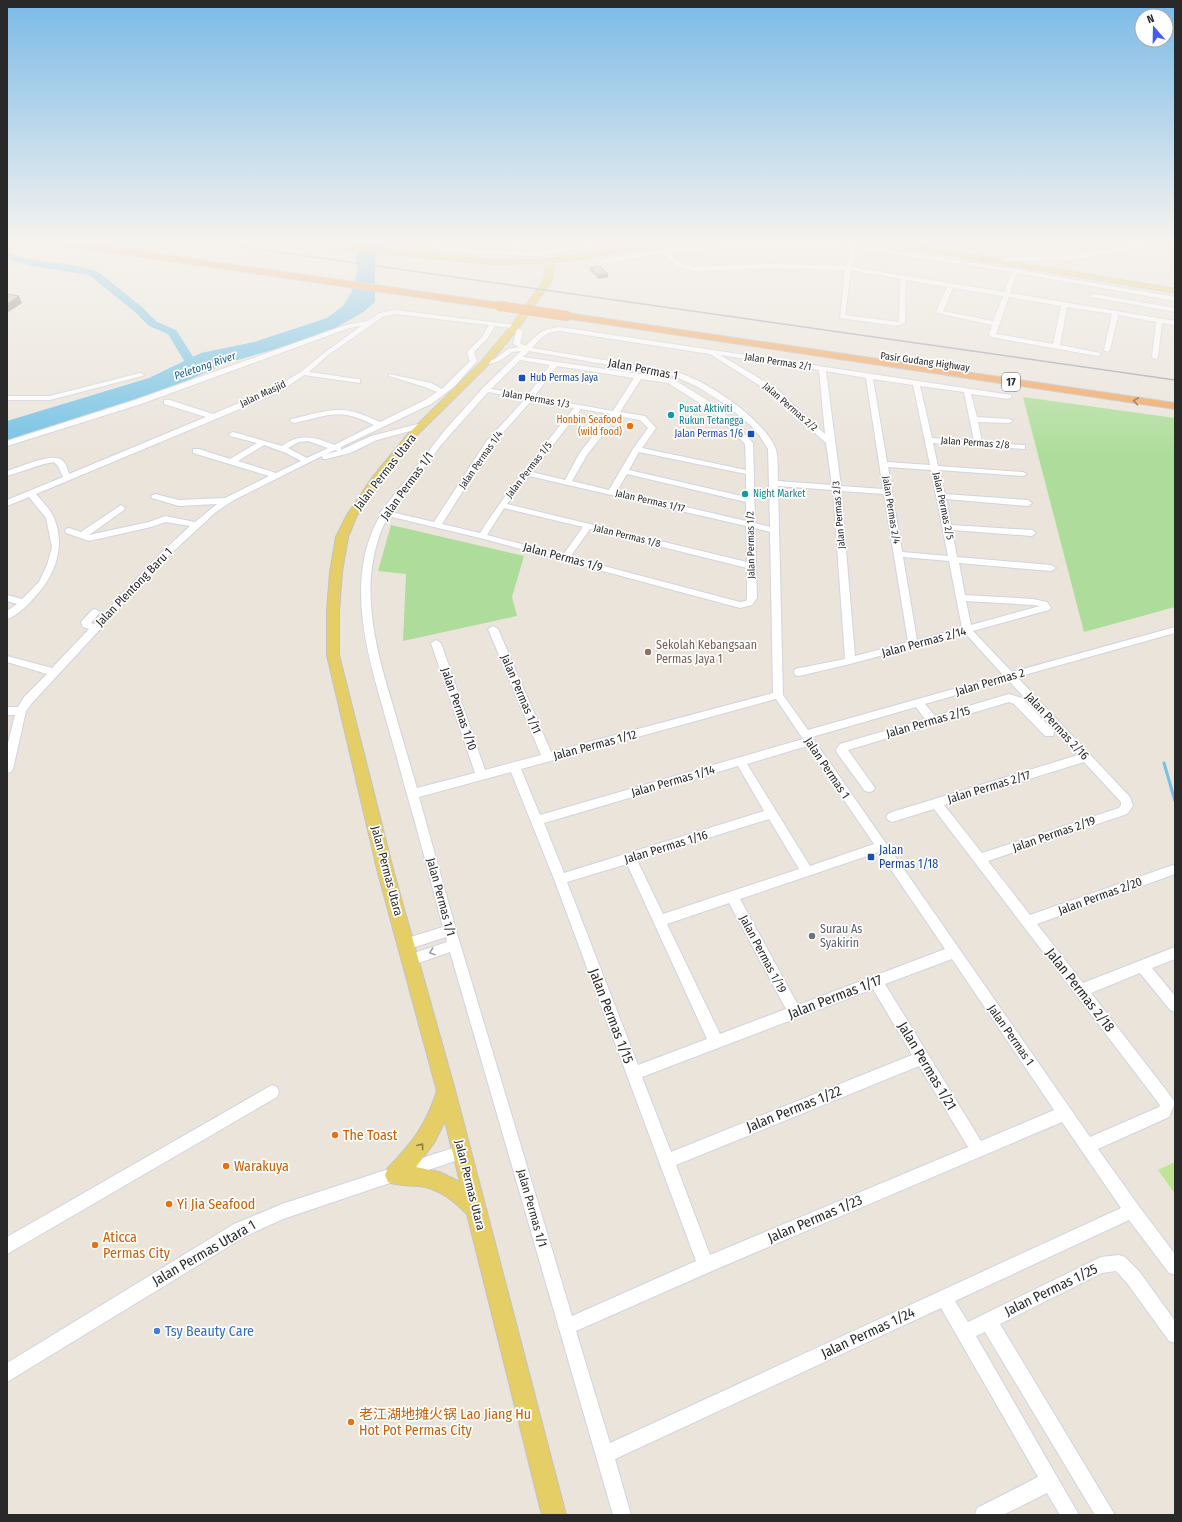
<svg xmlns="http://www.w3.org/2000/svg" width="1182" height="1522" viewBox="0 0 1182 1522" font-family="'Fira Sans Condensed','Noto Sans SC',sans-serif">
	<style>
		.green { fill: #aedd9b }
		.pitch { fill: #c0e398 }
		.water { fill: #75c2e5 }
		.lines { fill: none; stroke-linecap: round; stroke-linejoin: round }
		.stream { stroke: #75c2e5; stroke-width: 3 }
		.river { fill: #75c2e5; fill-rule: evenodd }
		.minor-casing { stroke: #d1d3e0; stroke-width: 2 }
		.major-casing { stroke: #c3c3c3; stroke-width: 2 }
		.highway-casing { stroke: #c3c3c3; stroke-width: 2 }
		.minor { fill: #fff; fill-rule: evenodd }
		.major { fill: #e5ce65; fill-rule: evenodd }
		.highway { fill: #f1a55f; fill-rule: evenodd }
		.rail { stroke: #9fa0b1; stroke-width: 1.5 }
		.highway-bridge-casing { stroke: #c3c3c3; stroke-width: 10; stroke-linecap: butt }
		.highway-bridge { stroke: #f1a55f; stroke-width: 10 }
		.wall { fill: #a9a6a1 }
		.shaded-wall { fill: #8a8783 }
		.building { fill: #c5c1bb; stroke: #8a8783 }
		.oneway { stroke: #836141 }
		.oneway2 { stroke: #9f9f9f }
		.oneway3 { stroke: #877c47 }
		.transit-dot { fill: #1a4fb4; stroke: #fff; stroke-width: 1.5 }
		.culture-dot { fill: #0f9aa8; stroke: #fff; stroke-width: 1.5 }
		.food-dot { fill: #e8710a; stroke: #fff; stroke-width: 1.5 }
		.education-dot { fill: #8d6e63; stroke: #fff; stroke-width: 1.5 }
		.worship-dot { fill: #6b7280; stroke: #fff; stroke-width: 1.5 }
		.shop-dot { fill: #3f7fe0; stroke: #fff; stroke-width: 1.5 }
		.labels { text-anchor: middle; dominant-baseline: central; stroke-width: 3.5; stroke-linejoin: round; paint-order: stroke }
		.far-street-label { font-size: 10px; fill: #292929; stroke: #fff }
		.far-transit-label { font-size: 10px; fill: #164399; stroke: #fff; text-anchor: start }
		.far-culture-label { font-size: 10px; fill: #0d838f; stroke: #fff; text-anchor: start }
		.far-food-label { font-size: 10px; fill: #c56008; stroke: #fff; text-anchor: end }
		.far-water-label { font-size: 11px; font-style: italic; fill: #175f8e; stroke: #fff }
		.shield { fill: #fff; stroke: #696969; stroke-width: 1 }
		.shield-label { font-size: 11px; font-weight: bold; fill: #292929 }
		.street-label { font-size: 12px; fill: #292929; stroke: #fff }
		.education-label { font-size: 12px; fill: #785e54; stroke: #fff; text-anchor: start }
		.transit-label { font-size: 12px; fill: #164399; stroke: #fff; text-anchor: start }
		.worship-label { font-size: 12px; fill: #5b616d; stroke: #fff; text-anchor: start }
		.near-street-label { font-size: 14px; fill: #292929; stroke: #fff }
		.near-food-label { font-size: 14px; fill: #c56008; stroke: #fff; text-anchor: start }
		.near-shop-label { font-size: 14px; fill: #366cbe; stroke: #fff; text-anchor: start }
	</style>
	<rect width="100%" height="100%" fill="#eae4db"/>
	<g class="green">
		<path d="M 1023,397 L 1175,418 L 1175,607 L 1084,632 Z"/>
		<path d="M 391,525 L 524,556 L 512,597 L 517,616 L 403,641 L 406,574 L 378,571 Z"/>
	</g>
	<path class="pitch" d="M 1175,1162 L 1175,1194 L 1158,1170 Z"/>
	<path class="water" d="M 362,240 L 381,240 L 387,246 L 375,258 L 375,302 L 362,313 L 335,328 L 290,345 L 227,363 L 163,391 L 7,440 L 7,421 L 149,378 L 201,353 L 254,342 L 327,318 L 343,306 L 351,293 L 358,270 L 356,258 Z"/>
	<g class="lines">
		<path class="stream" d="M 1164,763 L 1175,801"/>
		<path class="river" d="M 7,253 L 28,259 L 77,266 L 97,271 L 143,308 L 157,322 L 176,330 L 201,369 L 199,372 L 191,372 L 168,334 L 149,326 L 135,312 L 89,275 L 27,265 L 7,259 Z"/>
		<defs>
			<g id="minor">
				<path d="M 433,240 L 439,240 L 437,247 L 514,252 L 515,240 L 521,240 L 520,252 C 558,252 594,240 632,240 L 537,256 L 434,251 L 431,249 Z"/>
				<path d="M 850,240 L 856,240 L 856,245 L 1015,269 L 1175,297 L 1175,301 L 1017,273 L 1010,293 L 1175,321 L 1175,325 L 1162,323 L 1158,357 L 1155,359 L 1152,357 L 1156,322 L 1118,315 L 1110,350 L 1107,352 L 1104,350 L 1112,314 L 1067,307 L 1060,345 L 1100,353 L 1101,354 L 1098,356 L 991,337 L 989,334 L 992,325 L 937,313 L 936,312 L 947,287 L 906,280 L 905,323 L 897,326 L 840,318 L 845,270 L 773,268 L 693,271 L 678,266 L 661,253 L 602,264 L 599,262 C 606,257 620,257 628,255 C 700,242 772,244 845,244 L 848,246 L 847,247 L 728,248 L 667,252 L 682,264 L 693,267 L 773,264 L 846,266 L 849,259 ZM 855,248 L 1012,272 L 1004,292 L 851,267 L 855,259 ZM 851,270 L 900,279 L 899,322 L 845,315 ZM 953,288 L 1003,296 L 993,321 L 943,311 ZM 1009,297 L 1061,306 L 1053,344 L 996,334 Z"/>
				<path d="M 1161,240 L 1175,241 L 1070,260 L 1012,261 L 1002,263 L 999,261 L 1012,257 L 1070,256 Z"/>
				<path d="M 1094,294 L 1175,308 L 1175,312 L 1092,297 L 1091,296 Z"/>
				<path d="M 395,310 L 517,325 L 517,327 L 523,332 L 520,343 L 526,346 C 539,333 542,329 560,327 L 1011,395 L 1012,397 L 1008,399 L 971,394 L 977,417 L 1009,419 L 1013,421 L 1009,423 L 978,422 L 982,442 L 1022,445 L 1025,445 L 1025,449 L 933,443 L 938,466 L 1023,472 L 1027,474 L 1023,476 L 939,470 L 945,494 L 1028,500 L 1032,503 L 1028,506 L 946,499 L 951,525 L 1032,530 L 1036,533 L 1032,536 L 952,530 L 957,557 L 1051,565 L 1056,568 L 1051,571 L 959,563 L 965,595 L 1033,599 L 1047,602 L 1051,608 L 1049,610 L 973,631 L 1012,672 L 1175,627 L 1175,633 L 1017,677 L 1130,797 L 1133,806 L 1127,814 L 988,861 L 1030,915 L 1173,865 L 1175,866 L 1175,874 L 1037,924 L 1083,983 L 1175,947 L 1175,959 L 1152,968 L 1175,996 L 1175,1012 L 1170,1010 L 1140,973 L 1091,993 L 1173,1099 L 1175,1103 L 1169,1117 L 1098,1149 L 1138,1205 L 1175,1254 L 1175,1275 L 1169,1273 L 1129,1220 L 955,1301 L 968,1322 L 1101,1257 L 1119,1255 L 1125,1257 L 1139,1271 L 1175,1321 L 1175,1343 L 1169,1341 L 1127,1283 L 1116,1271 L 1102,1273 L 1000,1324 L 1115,1515 L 1095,1515 L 985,1332 L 976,1336 L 1079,1515 L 1060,1515 L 1047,1493 L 1003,1515 L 975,1515 L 977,1508 L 1038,1477 L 941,1308 L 615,1459 L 631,1515 L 613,1515 L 450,952 L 410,966 L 405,964 L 403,960 L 405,956 L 447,942 L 446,937 L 406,950 L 401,948 L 400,944 L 401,940 L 443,927 C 430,879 418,831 404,784 C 397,757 389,731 382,705 C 364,644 346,573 381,514 L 380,513 L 445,430 L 483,388 L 521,351 L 512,352 L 499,361 L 485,365 L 482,363 L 495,359 L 508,349 L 519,347 L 513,344 L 516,333 L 511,328 L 495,326 L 487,339 L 474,352 L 477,361 L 476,362 L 454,387 L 431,404 L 341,447 L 341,450 L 371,436 L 422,423 L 425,423 L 425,427 L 377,440 L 350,453 L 326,459 L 323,459 L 322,456 L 234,500 L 216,512 L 165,559 L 32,703 L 26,711 L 13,769 L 11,772 L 7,773 L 7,747 L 15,715 L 7,715 L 7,707 L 18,707 L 24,697 L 47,674 L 7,662 L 7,656 L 52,668 L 89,629 L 83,627 L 81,622 L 92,610 L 95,609 L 100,612 L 91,623 L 94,624 L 159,555 L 190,526 L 166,522 L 151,527 L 89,541 L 66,533 L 65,531 L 66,529 L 69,528 L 81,532 L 121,505 L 125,508 L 124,510 L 89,535 L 149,522 L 165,516 L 195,522 L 217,504 L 179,506 L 152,498 L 151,496 L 155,494 L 179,500 L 225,498 L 269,476 L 193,453 L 193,449 L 199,449 L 230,459 L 257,443 L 230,436 L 229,434 L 233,432 L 282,446 C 300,433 315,437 334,445 L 374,425 C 366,421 357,417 347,415 C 330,412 311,420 294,423 L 290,421 L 291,419 C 307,416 325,409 341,410 C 355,410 368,417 380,422 L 425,400 L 437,392 L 425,387 L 389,376 L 389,374 L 431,383 L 442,389 L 470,361 L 467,352 L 482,337 L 489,325 L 395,314 L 384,316 L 328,355 L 309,372 L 357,379 L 360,379 L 360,383 L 304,375 L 278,393 L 36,494 C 42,501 51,510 54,518 C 66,547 55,575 35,597 C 28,604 18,616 7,619 L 7,611 L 17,604 L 7,601 L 7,595 L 22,599 L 39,582 L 47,565 L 52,547 L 46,518 L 29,497 L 7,506 L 7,500 L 63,477 L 58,466 L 54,462 L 44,464 L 7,476 L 7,471 C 18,468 52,452 62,460 C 66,463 68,470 69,474 L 206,417 L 164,404 L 164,400 L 170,400 L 213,414 L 272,389 L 301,372 L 324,353 L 361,326 L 349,328 L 141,404 L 7,446 L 7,441 L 135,400 L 346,325 L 367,321 L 380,313 ZM 560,331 L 710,354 L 770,392 L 826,443 L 832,485 L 778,481 C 777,470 779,457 775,447 C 762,418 706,380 676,372 L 532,348 C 542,337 545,332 560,331 ZM 529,351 L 674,376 L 698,387 L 725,404 L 750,425 L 759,435 L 768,449 L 770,527 L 755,523 L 753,443 L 724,413 L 707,400 L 673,379 L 523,357 ZM 720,355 L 819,370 L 825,434 L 776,388 ZM 520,360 L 550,365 L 528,395 L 491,389 ZM 557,366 L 634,378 L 613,411 L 534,397 ZM 826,371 L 866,378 L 883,489 L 841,486 ZM 641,379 L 668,383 L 701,404 L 718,417 L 745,444 L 746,470 L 642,448 L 656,428 L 645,416 L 620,412 ZM 873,379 L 913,385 L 930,465 L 887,462 ZM 920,386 L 964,392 L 974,441 L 932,438 ZM 488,392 L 525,399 L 486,442 L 434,522 L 391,512 L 441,445 ZM 532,400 L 574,408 C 541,450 509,488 480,533 L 442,524 L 492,445 ZM 581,409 L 610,414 L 579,454 L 565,480 L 532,472 ZM 617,416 L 640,420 L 648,428 L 633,449 L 609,490 L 572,481 L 587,455 ZM 308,441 L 328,448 L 307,458 L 288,448 L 299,442 ZM 264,445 L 286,453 L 301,461 L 276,473 L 238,461 ZM 335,450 L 338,451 L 327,454 ZM 639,452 L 746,474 L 746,497 L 629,470 ZM 888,467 L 931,470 L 948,556 L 902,552 ZM 627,474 L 746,502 L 746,521 L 617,491 ZM 529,476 L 746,526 L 747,562 L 507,504 ZM 778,486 L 833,490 L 845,659 L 795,669 L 794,672 L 795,675 L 799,676 L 850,664 L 965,633 L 1003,675 L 808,730 L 783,695 ZM 841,491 L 884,494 L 908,642 L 855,656 ZM 504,508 L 583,527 L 563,555 L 487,535 ZM 388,516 L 480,538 L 740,608 L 752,605 L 757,598 L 755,528 L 770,532 L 773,693 L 551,752 L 498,629 L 493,626 L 488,629 L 541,755 L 485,770 L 441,643 L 436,640 L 431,643 L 475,773 L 417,788 C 409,761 401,734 393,706 C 374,644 356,577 388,516 ZM 590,529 L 747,568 L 747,598 L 746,601 L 740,602 L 570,557 ZM 903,557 L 949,561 L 962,628 L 917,640 ZM 966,601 L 1033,605 L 1040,606 L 971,625 ZM 1008,680 L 1078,755 L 892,812 L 888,814 L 886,817 L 888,820 L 892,822 L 934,809 L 1160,1105 L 1159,1107 L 1090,1137 L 812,737 L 916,707 L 925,719 L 840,744 L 836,750 L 837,753 L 865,791 L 869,792 L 873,791 L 875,788 L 848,750 L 1009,702 L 1014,704 L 1045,736 L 1053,736 L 1054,733 L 1053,730 L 1022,698 L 1009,694 L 935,716 L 925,704 ZM 776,699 L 803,739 L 540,815 L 521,769 ZM 807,746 L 874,844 L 810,866 L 747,764 ZM 1084,762 L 1121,802 L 1121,805 L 1119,808 L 982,853 L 944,805 ZM 738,766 L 764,811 L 564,873 L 544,823 ZM 511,772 L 554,879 L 696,1261 L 572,1316 L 456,930 L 419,797 ZM 769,819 L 799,869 L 663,914 L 637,860 ZM 879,852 L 945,949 L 798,1005 L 740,899 ZM 627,864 L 707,1039 L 638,1065 L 567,882 ZM 729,903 L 786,1009 L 720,1034 L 667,924 ZM 952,959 L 1054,1110 L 981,1141 L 885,984 ZM 873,989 L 912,1055 L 671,1152 L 642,1077 ZM 919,1066 L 968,1147 L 710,1255 L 676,1165 ZM 1062,1122 L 1121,1208 L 610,1443 L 576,1331 L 712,1271 Z"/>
				<path d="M 140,373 L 144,375 L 142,376 L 50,400 L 7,400 L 7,396 L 50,396 Z"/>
				<path d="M 272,1085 L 277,1087 L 279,1092 L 277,1097 L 7,1254 L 7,1237 Z"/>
				<path d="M 462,1145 L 467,1147 L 469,1152 L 467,1157 L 283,1219 L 246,1236 L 7,1382 L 7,1363 L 234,1224 L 282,1204 Z"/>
			</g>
			<g id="major">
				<path d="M 263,240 L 293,240 L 492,260 L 535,260 L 582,255 L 645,242 L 681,240 L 582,259 L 552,262 L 554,265 L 552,280 L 517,330 L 486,367 L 415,437 L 380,482 L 357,515 L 348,537 L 342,572 L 339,611 L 339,655 L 394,873 L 455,1090 L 566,1515 L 542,1515 L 467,1214 C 453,1200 440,1189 419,1186 C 408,1185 398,1186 388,1182 L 385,1175 L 388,1168 C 413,1142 426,1125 437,1091 L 378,873 L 327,655 L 327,611 L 330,572 L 336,537 L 347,515 L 372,478 L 409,433 L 480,363 L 511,326 L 544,280 L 546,265 L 545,263 L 492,264 L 266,242 ZM 445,1121 L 460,1182 L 439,1172 L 416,1167 L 434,1143 Z"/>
				<path d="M 863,240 L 882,240 L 1175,289 L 1175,293 Z"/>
			</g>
			<g id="highway">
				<path d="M 35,240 L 60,240 L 500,303 L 505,306 L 500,309 L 39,242 Z"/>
				<path d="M 567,313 L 1175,403 L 1175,409 L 564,318 L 562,316 L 564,314 Z"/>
			</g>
		</defs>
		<use href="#minor" class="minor-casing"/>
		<use href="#major" class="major-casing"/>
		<use href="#highway" class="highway-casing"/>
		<use href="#minor" class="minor"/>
		<use href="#major" class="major"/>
		<use href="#highway" class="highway"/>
		<path class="rail" d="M 194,240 L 1175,380"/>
		<defs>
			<path id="highway-bridge" d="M 500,306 L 567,316"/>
		</defs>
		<use href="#highway-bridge" class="highway-bridge-casing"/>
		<use href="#highway-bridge" class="highway-bridge"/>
	</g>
	<path class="wall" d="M 590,268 L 608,274 L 608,277 L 598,279 L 590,271 Z"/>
	<g class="shaded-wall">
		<path d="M 608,274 L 608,277 L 598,279 L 598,275 Z"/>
		<path d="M 19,296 L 22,303 L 7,313 L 7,304 Z"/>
	</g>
	<g class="building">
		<path d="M 600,266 L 608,274 L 598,275 L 590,268 Z"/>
		<path d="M 7,294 L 19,296 L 7,304 Z"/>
	</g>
	<defs><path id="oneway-chevron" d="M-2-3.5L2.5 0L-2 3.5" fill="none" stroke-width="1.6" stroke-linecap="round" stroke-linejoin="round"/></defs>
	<use class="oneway" href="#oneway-chevron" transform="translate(1136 401) rotate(-172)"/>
	<use class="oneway2" href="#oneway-chevron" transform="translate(432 952) rotate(161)"/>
	<use class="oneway3" href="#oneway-chevron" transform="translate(421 1146) rotate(-54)"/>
	<linearGradient id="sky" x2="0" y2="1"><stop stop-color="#7abae7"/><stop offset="0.53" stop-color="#f6f3ef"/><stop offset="1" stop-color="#f6f3ef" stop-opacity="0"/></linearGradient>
	<rect width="1182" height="454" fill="url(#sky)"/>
	<g class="transit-dot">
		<rect x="518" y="374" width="8" height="8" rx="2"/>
		<rect x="747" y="430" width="8" height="8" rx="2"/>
		<rect x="867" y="853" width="8" height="8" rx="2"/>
	</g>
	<g class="culture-dot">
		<circle cx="671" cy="415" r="4"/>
		<circle cx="745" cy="494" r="4"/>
	</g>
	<g class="food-dot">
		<circle cx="630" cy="426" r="4"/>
		<circle cx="335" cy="1135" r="4"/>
		<circle cx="226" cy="1166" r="4"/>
		<circle cx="169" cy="1204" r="4"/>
		<circle cx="95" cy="1245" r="4"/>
		<circle cx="351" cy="1422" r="4"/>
	</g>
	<circle class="education-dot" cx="648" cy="652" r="4"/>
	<circle class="worship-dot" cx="812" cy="936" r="4"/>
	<circle class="shop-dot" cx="157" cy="1331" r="4"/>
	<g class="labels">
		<g class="far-street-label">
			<text transform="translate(778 362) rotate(9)">Jalan Permas 2/1</text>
			<text transform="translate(925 362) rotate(8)">Pasir Gudang Highway</text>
			<text transform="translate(263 394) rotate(-25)">Jalan Masjid</text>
			<text transform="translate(536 399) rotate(10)">Jalan Permas 1/3</text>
			<text transform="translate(790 407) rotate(41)">Jalan Permas 2/2</text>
			<text transform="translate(975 443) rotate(4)">Jalan Permas 2/8</text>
			<text transform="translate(481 460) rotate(-55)">Jalan Permas 1/4</text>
			<text transform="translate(529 470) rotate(-52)">Jalan Permas 1/5</text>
			<text transform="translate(650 501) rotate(13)">Jalan Permas 1/17</text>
			<text transform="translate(943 506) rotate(78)">Jalan Permas 2/5</text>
			<text transform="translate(891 510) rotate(81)">Jalan Permas 2/4</text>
			<text transform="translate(839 515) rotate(-95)">Jalan Permas 2/3</text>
			<text transform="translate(627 536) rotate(14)">Jalan Permas 1/8</text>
			<text transform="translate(751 545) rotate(-91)">Jalan Permas 1/2</text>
		</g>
		<g class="far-transit-label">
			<text x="530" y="378">Hub Permas Jaya</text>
			<text x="743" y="434" text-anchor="end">Jalan Permas 1/6</text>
		</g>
		<g class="far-culture-label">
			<text x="679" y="409">Pusat Aktiviti<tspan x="679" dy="12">Rukun Tetangga</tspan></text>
			<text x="753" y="494">Night Market</text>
		</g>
		<g class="far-food-label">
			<text x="622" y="420">Honbin Seafood<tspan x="622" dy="12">(wild food)</tspan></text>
		</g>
		<g class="far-water-label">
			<text transform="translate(205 366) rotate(-19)">Peletong River</text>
		</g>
		<rect class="shield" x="1002" y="373" width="18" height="18" rx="3"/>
		<g class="shield-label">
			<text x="1011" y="382">17</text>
		</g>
		<g class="street-label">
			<text transform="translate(643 369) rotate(11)">Jalan Permas 1</text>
			<text transform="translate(385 472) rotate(-52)">Jalan Permas Utara</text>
			<text transform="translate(407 486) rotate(-54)">Jalan Permas 1/1</text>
			<text transform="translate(563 557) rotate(15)">Jalan Permas 1/9</text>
			<text transform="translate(134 587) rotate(-46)">Jalan Plentong Baru 1</text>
			<text transform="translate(924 642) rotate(-15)">Jalan Permas 2/14</text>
			<text transform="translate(990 682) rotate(-16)">Jalan Permas 2</text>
			<text transform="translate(521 694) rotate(67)">Jalan Permas 1/11</text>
			<text transform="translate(459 709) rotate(71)">Jalan Permas 1/10</text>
			<text transform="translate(928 722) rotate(-16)">Jalan Permas 2/15</text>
			<text transform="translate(1057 726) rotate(47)">Jalan Permas 2/16</text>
			<text transform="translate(595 745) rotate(-15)">Jalan Permas 1/12</text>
			<text transform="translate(827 768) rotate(56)">Jalan Permas 1</text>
			<text transform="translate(673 781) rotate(-16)">Jalan Permas 1/14</text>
			<text transform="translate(989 787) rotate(-17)">Jalan Permas 2/17</text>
			<text transform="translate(1054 834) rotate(-19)">Jalan Permas 2/19</text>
			<text transform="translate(666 847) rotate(-17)">Jalan Permas 1/16</text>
			<text transform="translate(387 871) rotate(75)">Jalan Permas Utara</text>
			<text transform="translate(1100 896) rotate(-20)">Jalan Permas 2/20</text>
			<text transform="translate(441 897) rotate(75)">Jalan Permas 1/1</text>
			<text transform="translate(763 954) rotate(62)">Jalan Permas 1/19</text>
			<text transform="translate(1011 1035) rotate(55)">Jalan Permas 1</text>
			<text transform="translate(470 1185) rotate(76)">Jalan Permas Utara</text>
			<text transform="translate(532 1208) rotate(74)">Jalan Permas 1/1</text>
		</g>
		<g class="education-label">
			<text x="656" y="645">Sekolah Kebangsaan<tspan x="656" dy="14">Permas Jaya 1</tspan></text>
		</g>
		<g class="transit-label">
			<text x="879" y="850">Jalan<tspan x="879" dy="14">Permas 1/18</tspan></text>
		</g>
		<g class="worship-label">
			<text x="820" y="929">Surau As<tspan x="820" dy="14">Syakirin</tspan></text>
		</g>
		<g class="near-street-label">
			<text transform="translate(1080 990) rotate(52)">Jalan Permas 2/18</text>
			<text transform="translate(835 997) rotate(-21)">Jalan Permas 1/17</text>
			<text transform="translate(611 1016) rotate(69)">Jalan Permas 1/15</text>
			<text transform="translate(927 1066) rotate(59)">Jalan Permas 1/21</text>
			<text transform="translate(794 1109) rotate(-22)">Jalan Permas 1/22</text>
			<text transform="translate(815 1219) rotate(-23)">Jalan Permas 1/23</text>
			<text transform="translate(204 1253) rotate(-30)">Jalan Permas Utara 1</text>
			<text transform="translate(1051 1290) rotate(-26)">Jalan Permas 1/25</text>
			<text transform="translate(868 1333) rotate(-25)">Jalan Permas 1/24</text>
		</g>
		<g class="near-food-label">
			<text x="343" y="1135">The Toast</text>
			<text x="234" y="1166">Warakuya</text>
			<text x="177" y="1204">Yi Jia Seafood</text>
			<text x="103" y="1237">Aticca<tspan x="103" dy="16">Permas City</tspan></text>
			<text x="359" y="1414">老江湖地摊火锅 Lao Jiang Hu<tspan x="359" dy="16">Hot Pot Permas City</tspan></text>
		</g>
		<g class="near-shop-label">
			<text x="165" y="1331">Tsy Beauty Care</text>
		</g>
	</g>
	<rect width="1182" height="1522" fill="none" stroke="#292929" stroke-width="16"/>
	<g transform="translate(1154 28) rotate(340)"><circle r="19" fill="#ffffff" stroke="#a9a9a9"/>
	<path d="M0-3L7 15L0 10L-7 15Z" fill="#465dec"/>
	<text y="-6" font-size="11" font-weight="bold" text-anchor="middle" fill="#292929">N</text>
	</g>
</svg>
